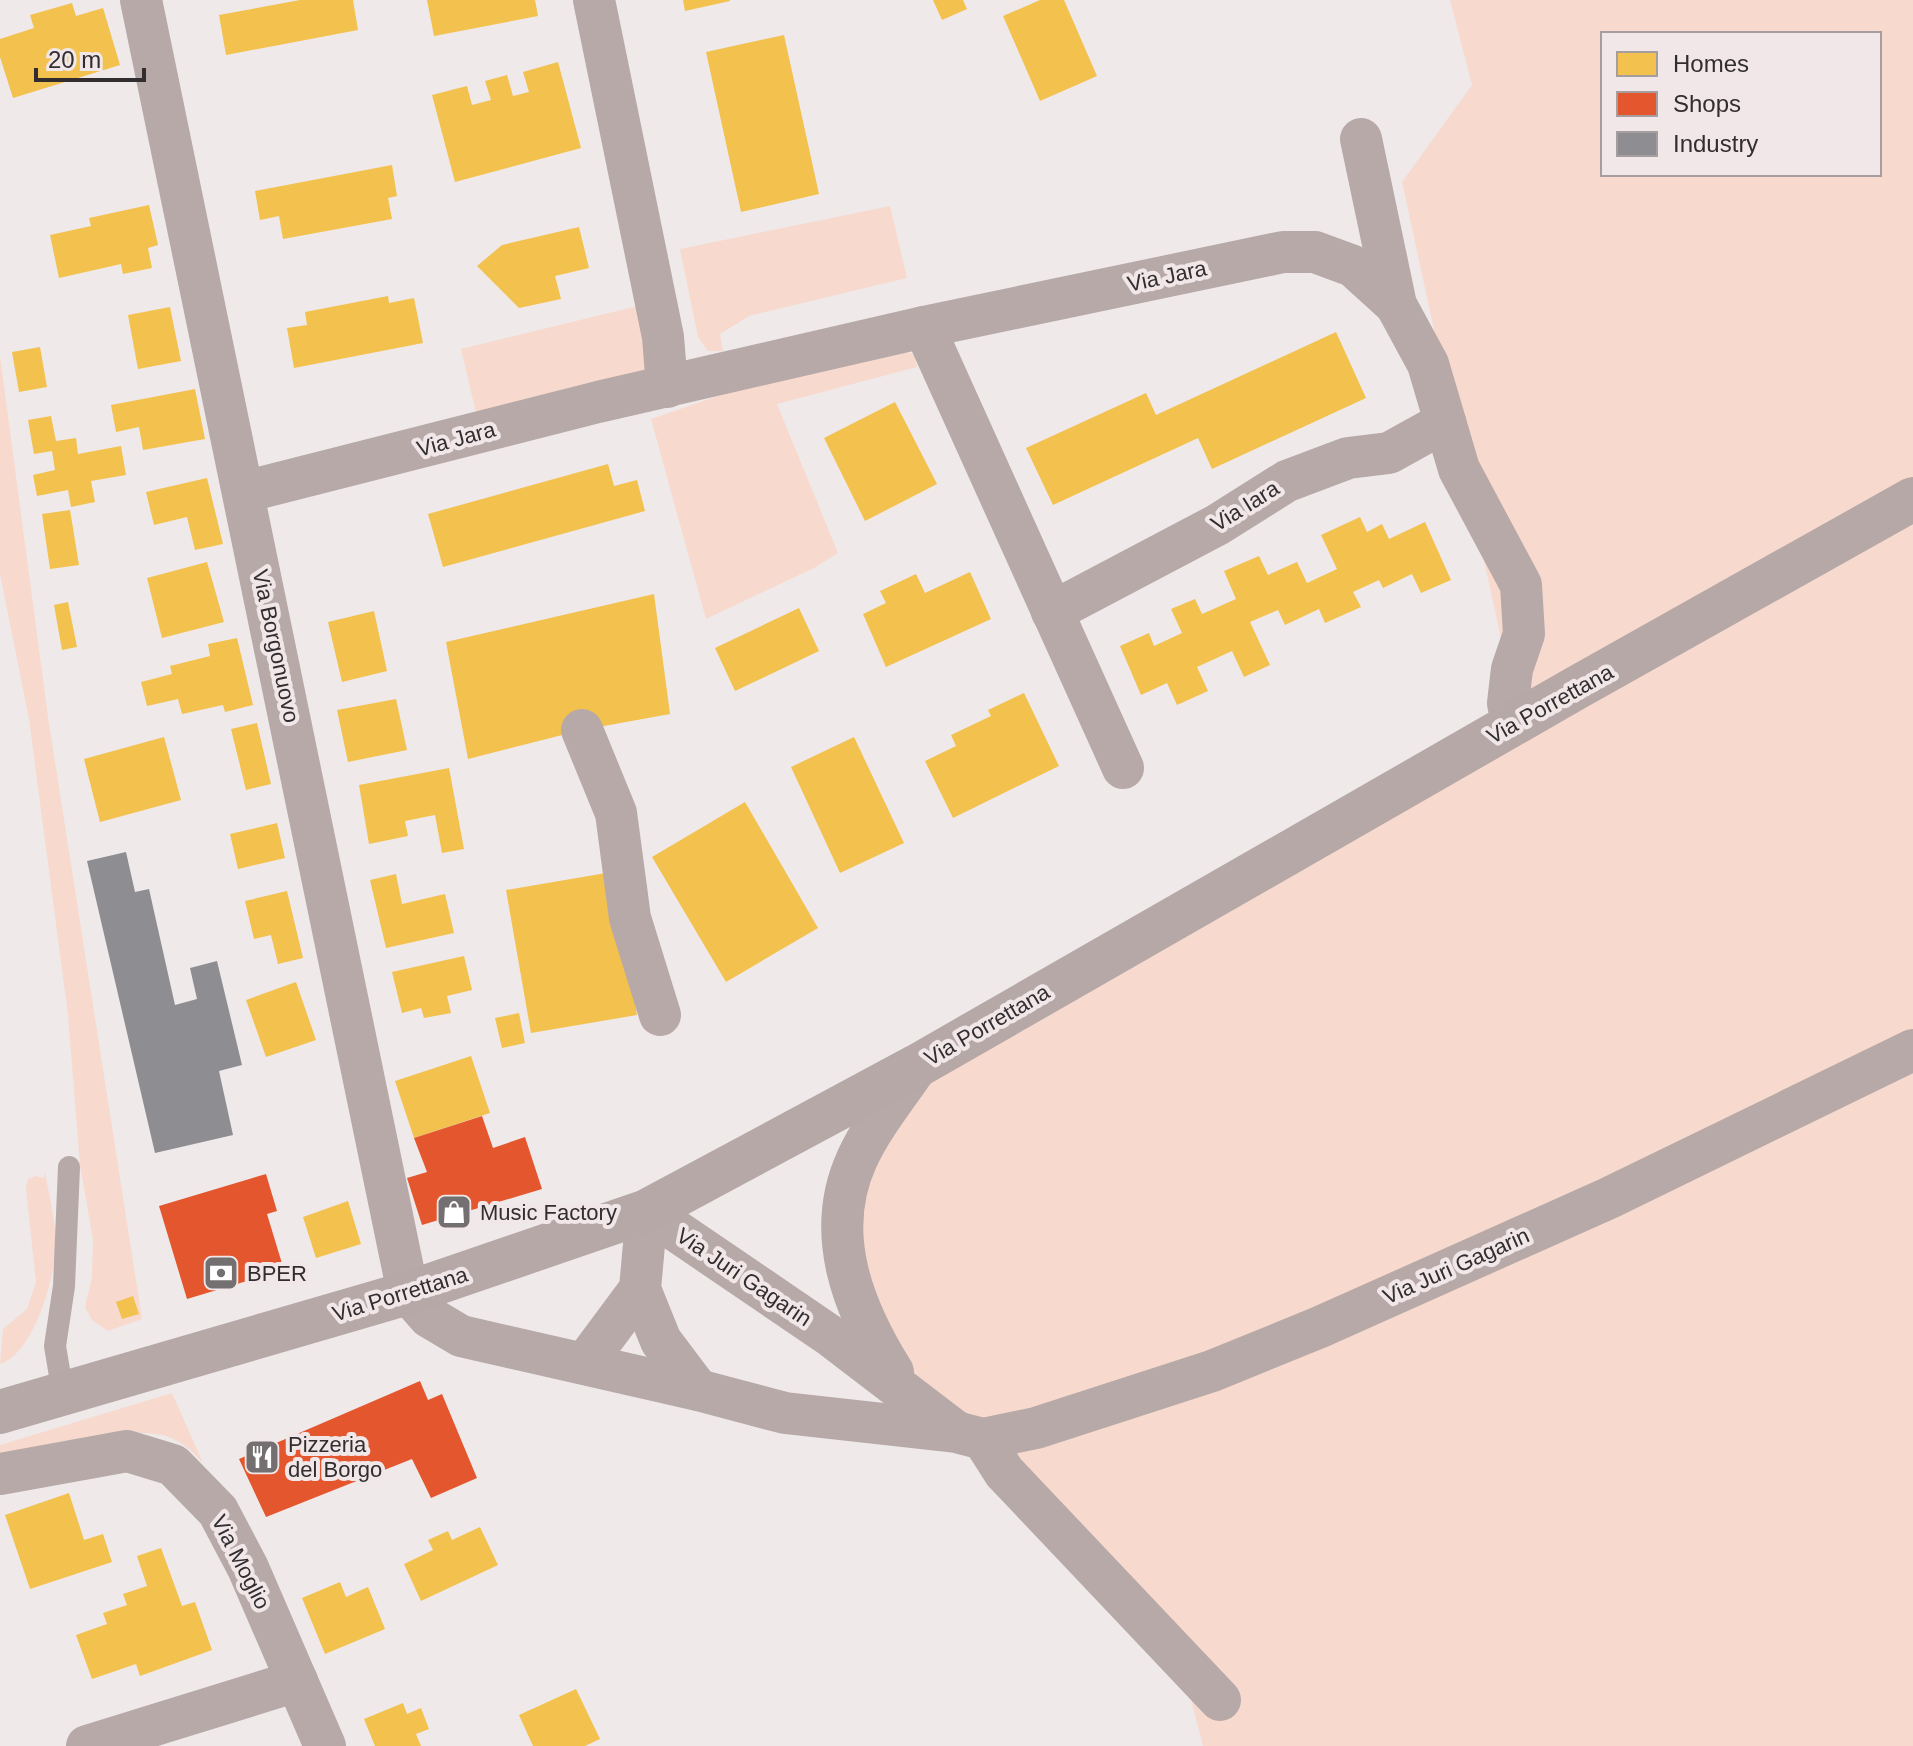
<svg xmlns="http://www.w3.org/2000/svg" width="1913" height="1746" viewBox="0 0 1913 1746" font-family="Helvetica,sans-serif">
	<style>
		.green { fill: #f7dacd; fill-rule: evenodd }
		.homes { fill: #f2c14e }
		.shops { fill: #e4572e }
		.industry { fill: #8d8d92 }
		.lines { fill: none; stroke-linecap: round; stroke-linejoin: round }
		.lane { stroke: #b6a9a8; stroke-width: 22 }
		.street { stroke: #b6a9a8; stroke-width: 42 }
		.secondary { stroke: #b5a8a7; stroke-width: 44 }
		.labels { text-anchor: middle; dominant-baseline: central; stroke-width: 8; stroke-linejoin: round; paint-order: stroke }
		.street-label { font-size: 22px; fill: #322e2f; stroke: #f1e7e8 }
		.poi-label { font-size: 22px; fill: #322e2f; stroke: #f1e7e8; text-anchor: start }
	</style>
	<rect width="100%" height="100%" fill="#efe9ea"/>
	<g class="green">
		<path d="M 1450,0 L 1913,0 L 1913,1746 L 1203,1746 L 1187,1684 L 926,1397 L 857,1278 L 850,1203 L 890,1087 L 1518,717 L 1402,182 L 1472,85 ZM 1603,34 L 1879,34 L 1879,174 L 1603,174 Z"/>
		<path d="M 890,206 L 907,278 L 749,316 L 720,334 L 723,351 L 708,351 L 698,337 L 680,249 Z"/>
		<path d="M 646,304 L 652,370 L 476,413 L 461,349 Z"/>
		<path d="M 904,350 L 914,355 L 917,367 L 777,404 L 838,553 L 814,568 L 706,619 L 651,419 L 753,384 Z"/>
		<path d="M 0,356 L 48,717 L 142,1319 L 108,1331 L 92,1320 L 85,1307 L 92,1277 L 93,1240 L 80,1165 L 68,1015 L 29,719 L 0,574 Z"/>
		<path d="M 45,1172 C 49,1196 56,1222 56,1246 C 54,1280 34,1353 0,1364 L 3,1329 L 27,1309 L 36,1282 L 26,1189 L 28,1179 L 36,1176 L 44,1178 Z"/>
		<path d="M 172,1393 L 203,1463 C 192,1450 179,1439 162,1435 C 118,1426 45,1448 0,1458 L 0,1445 Z"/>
	</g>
	<g class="homes">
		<path d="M 300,0 L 353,0 L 358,30 L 226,55 L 219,15 Z"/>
		<path d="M 427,0 L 535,0 L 538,16 L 434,36 Z"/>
		<path d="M 683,0 L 730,0 L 730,1 L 685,11 Z"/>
		<path d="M 933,0 L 963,0 L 967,9 L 942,20 Z"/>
		<path d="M 1040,0 L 1064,0 L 1097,76 L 1040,101 L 1003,16 Z"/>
		<path d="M 72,3 L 76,16 L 103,8 L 120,65 L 13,98 L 0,57 L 0,39 L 34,28 L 30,15 Z"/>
		<path d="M 784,35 L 819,194 L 741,212 L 706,52 Z"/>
		<path d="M 558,62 L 581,148 L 455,182 L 432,95 L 467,86 L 472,105 L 491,100 L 485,81 L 507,75 L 513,96 L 529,92 L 523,72 Z"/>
		<path d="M 392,165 L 397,196 L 388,198 L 392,219 L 283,239 L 279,216 L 260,220 L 255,191 Z"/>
		<path d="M 149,205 L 158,245 L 148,248 L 152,268 L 123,274 L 121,264 L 59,278 L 50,235 L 91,226 L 89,218 Z"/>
		<path d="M 579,227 L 589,268 L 555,276 L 561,299 L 519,308 L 477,266 L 502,245 Z"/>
		<path d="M 388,296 L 389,303 L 414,298 L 423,343 L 294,368 L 287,328 L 307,325 L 305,312 Z"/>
		<path d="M 170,307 L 181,361 L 138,369 L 128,315 Z"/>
		<path d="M 1336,332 L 1366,398 L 1212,469 L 1198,438 L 1053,505 L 1026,448 L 1146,393 L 1156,415 Z"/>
		<path d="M 40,347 L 47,387 L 19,392 L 12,352 Z"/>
		<path d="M 195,389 L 205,439 L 143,450 L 139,427 L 116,432 L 111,405 Z"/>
		<path d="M 895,402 L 937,484 L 865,521 L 824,438 Z"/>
		<path d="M 51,416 L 56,441 L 76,438 L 78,454 L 121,446 L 126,475 L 91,481 L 95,502 L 71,507 L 68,490 L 37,496 L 33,475 L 55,470 L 52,451 L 34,454 L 28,420 Z"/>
		<path d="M 608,464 L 614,486 L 637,480 L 645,511 L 443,567 L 428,514 Z"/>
		<path d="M 207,478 L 223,544 L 195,550 L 187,517 L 154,525 L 146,492 Z"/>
		<path d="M 70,510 L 79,565 L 50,569 L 42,514 Z"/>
		<path d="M 1360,517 L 1367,532 L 1382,524 L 1389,539 L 1425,522 L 1451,580 L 1421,593 L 1412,574 L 1383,588 L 1379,580 L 1353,592 L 1361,607 L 1325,623 L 1319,609 L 1285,625 L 1278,610 L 1250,622 L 1270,665 L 1244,677 L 1232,651 L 1197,667 L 1208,691 L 1177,705 L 1167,683 L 1141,695 L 1120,646 L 1149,633 L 1154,646 L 1182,633 L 1171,609 L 1195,599 L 1202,614 L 1236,599 L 1224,571 L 1259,556 L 1268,575 L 1297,562 L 1307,583 L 1337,569 L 1321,535 Z"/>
		<path d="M 207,562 L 224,622 L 162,638 L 147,578 Z"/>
		<path d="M 970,572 L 991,619 L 886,667 L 863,614 L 886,603 L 880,591 L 916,574 L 925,593 Z"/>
		<path d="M 654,594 L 670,714 L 582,730 L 468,759 L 446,642 Z"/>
		<path d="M 68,602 L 77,647 L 62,650 L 54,605 Z"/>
		<path d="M 799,608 L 819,651 L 735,691 L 715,648 Z"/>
		<path d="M 374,611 L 387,671 L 342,682 L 328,622 Z"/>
		<path d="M 237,638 L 253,705 L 225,712 L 223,705 L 182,714 L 178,699 L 147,706 L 141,682 L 172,674 L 170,666 L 210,656 L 208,644 Z"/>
		<path d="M 1024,693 L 1059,766 L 953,818 L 925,761 L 956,746 L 951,735 L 991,716 L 988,710 Z"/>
		<path d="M 396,699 L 407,750 L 348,762 L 337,710 Z"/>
		<path d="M 257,723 L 271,784 L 246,790 L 231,729 Z"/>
		<path d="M 164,737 L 181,800 L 100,822 L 84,759 Z"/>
		<path d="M 854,737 L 904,843 L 840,873 L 791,767 Z"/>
		<path d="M 449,768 L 464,849 L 442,853 L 435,815 L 405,821 L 408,836 L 369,844 L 359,785 Z"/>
		<path d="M 745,802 L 818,928 L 726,982 L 652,857 Z"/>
		<path d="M 277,823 L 285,858 L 238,869 L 230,834 Z"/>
		<path d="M 612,872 L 637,1015 L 531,1033 L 506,890 Z"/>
		<path d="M 396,874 L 402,904 L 445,894 L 454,933 L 386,948 L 370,880 Z"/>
		<path d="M 287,891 L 303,958 L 278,964 L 271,935 L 254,939 L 245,901 Z"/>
		<path d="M 464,956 L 472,990 L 447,996 L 451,1013 L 424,1018 L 421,1008 L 402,1013 L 392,972 Z"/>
		<path d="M 296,982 L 316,1040 L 266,1057 L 246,1000 Z"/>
		<path d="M 519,1013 L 525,1043 L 502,1048 L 495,1018 Z"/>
		<path d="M 471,1056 L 490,1113 L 414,1138 L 395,1081 Z"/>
		<path d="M 348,1201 L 361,1244 L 316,1258 L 303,1217 Z"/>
		<path d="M 133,1296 L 139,1314 L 122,1319 L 116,1302 Z"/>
		<path d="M 69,1493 L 84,1540 L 103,1534 L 112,1562 L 30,1589 L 5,1515 Z"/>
		<path d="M 480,1527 L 498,1565 L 421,1601 L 404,1564 L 433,1550 L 428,1540 L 448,1531 L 452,1540 Z"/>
		<path d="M 161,1548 L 182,1606 L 195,1602 L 212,1650 L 140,1676 L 136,1664 L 92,1679 L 76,1635 L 107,1624 L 103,1613 L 127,1605 L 123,1594 L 147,1586 L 137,1556 Z"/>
		<path d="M 340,1582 L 346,1597 L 368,1587 L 385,1629 L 325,1654 L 302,1598 Z"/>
		<path d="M 576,1689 L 600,1739 L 585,1746 L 533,1746 L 519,1715 Z"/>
		<path d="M 403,1703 L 407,1714 L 421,1708 L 429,1729 L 416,1734 L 421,1746 L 375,1746 L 364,1719 Z"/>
	</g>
	<g class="shops">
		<path d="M 482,1116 L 493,1148 L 525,1137 L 542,1189 L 422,1225 L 407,1178 L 427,1172 L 414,1138 Z"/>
		<path d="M 266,1174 L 277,1211 L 267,1214 L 284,1270 L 187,1299 L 159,1206 Z"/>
		<path d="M 420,1381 L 428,1400 L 442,1394 L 477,1478 L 431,1498 L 412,1459 L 266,1517 L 239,1459 Z"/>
	</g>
	<path class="industry" d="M 126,852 L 135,892 L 149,889 L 175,1005 L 197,999 L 190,968 L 217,961 L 242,1065 L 219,1071 L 233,1135 L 155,1153 L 87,861 Z"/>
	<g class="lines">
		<path class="lane" d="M 63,1394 L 55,1346 L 64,1286 L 69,1167"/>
		<g class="street">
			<path d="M 141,0 L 408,1293 L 429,1317 L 461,1336 L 698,1390 L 785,1413 L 956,1432 L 983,1439 L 1036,1428 L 1212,1371 L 1320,1327 L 1609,1198 L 1913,1050"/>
			<path d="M 594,0 L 663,337 L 667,387"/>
			<path d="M 1361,139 L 1396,305 L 1428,364 L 1459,469 L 1521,585 L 1524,634 L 1512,669 L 1508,703 L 1512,725"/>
			<path d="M 924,327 L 1123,768"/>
			<path d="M 244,492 L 598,402 L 924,327 L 1283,252 L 1315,252 L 1353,266 L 1396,305"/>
			<path d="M 1052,612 L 1217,525 L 1287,481 L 1348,458 L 1389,453 L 1445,422"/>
			<path d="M 582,730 L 616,813 L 630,918 L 660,1015"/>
			<path d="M 585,1363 L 640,1289"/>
			<path d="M 893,1372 C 853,1308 823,1233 857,1159 C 872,1126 897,1096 917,1066"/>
			<path d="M 698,1390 L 661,1341 L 640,1289 L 647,1211 L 832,1337 L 955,1431"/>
			<path d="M 983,1439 L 1004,1472 L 1220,1700"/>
			<path d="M 0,1474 L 127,1451 L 173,1465 L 218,1511 L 248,1568 L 325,1746"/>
			<path d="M 87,1746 L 297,1681"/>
		</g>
		<path class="secondary" d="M 0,1412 L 408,1293 L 647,1211 L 917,1066 L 1576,688 L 1913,499"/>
	</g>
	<defs>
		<symbol id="shop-square" viewBox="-11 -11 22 22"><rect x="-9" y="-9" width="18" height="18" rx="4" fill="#746f70" stroke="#f1e7e8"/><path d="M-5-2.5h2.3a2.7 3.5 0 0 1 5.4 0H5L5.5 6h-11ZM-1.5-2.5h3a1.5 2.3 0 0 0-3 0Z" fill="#fff"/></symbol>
		<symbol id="bank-square" viewBox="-11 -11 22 22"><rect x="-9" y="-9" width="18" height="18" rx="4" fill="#746f70" stroke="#f1e7e8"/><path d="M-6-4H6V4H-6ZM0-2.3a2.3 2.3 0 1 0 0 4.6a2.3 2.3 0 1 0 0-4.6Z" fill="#fff"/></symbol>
		<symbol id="restaurant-square" viewBox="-11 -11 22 22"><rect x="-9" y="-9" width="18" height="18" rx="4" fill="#746f70" stroke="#f1e7e8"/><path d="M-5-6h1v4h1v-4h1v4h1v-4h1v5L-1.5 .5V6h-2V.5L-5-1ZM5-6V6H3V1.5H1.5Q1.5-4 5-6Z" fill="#fff"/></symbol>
	</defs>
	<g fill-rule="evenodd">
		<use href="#shop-square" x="434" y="1192" width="40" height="40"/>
		<use href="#bank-square" x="201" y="1253" width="40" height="40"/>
		<use href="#restaurant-square" x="242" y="1437" width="40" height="40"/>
	</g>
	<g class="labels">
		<g class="street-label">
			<text transform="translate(1167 276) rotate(-12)">Via Jara</text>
			<text transform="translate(456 439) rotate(-15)">Via Jara</text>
			<text transform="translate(1245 506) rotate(-32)">Via Iara</text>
			<text transform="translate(276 646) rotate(78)">Via Borgonuovo</text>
			<text transform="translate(1550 704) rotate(-29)">Via Porrettana</text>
			<text transform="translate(987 1025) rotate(-30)">Via Porrettana</text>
			<text transform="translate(1456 1266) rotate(-24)">Via Juri Gagarin</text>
			<text transform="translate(744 1277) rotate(34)">Via Juri Gagarin</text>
			<text transform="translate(400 1294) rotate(-17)">Via Porrettana</text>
			<text transform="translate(241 1562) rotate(63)">Via Moglio</text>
		</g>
		<g class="poi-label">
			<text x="480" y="1212">Music Factory</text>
			<text x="247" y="1273">BPER</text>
			<text x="288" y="1444">Pizzeria<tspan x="288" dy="25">del Borgo</tspan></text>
		</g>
	</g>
	<rect x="1601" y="32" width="280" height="144" fill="#f1e7e8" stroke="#a59d9e" stroke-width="2"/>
	<rect x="1617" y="52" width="40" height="24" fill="#f2c14e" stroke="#a59d9e" stroke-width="2"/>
	<text x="1673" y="72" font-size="24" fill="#322e2f">Homes</text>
	<rect x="1617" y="92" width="40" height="24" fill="#e4572e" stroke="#a59d9e" stroke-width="2"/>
	<text x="1673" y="112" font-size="24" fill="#322e2f">Shops</text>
	<rect x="1617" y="132" width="40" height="24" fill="#8d8d92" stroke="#a59d9e" stroke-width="2"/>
	<text x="1673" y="152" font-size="24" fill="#322e2f">Industry</text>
	<path d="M36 68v12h108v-12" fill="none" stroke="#322e2f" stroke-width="4"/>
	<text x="48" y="68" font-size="24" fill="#322e2f" stroke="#f1e7e8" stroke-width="6" paint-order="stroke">20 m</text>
</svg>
